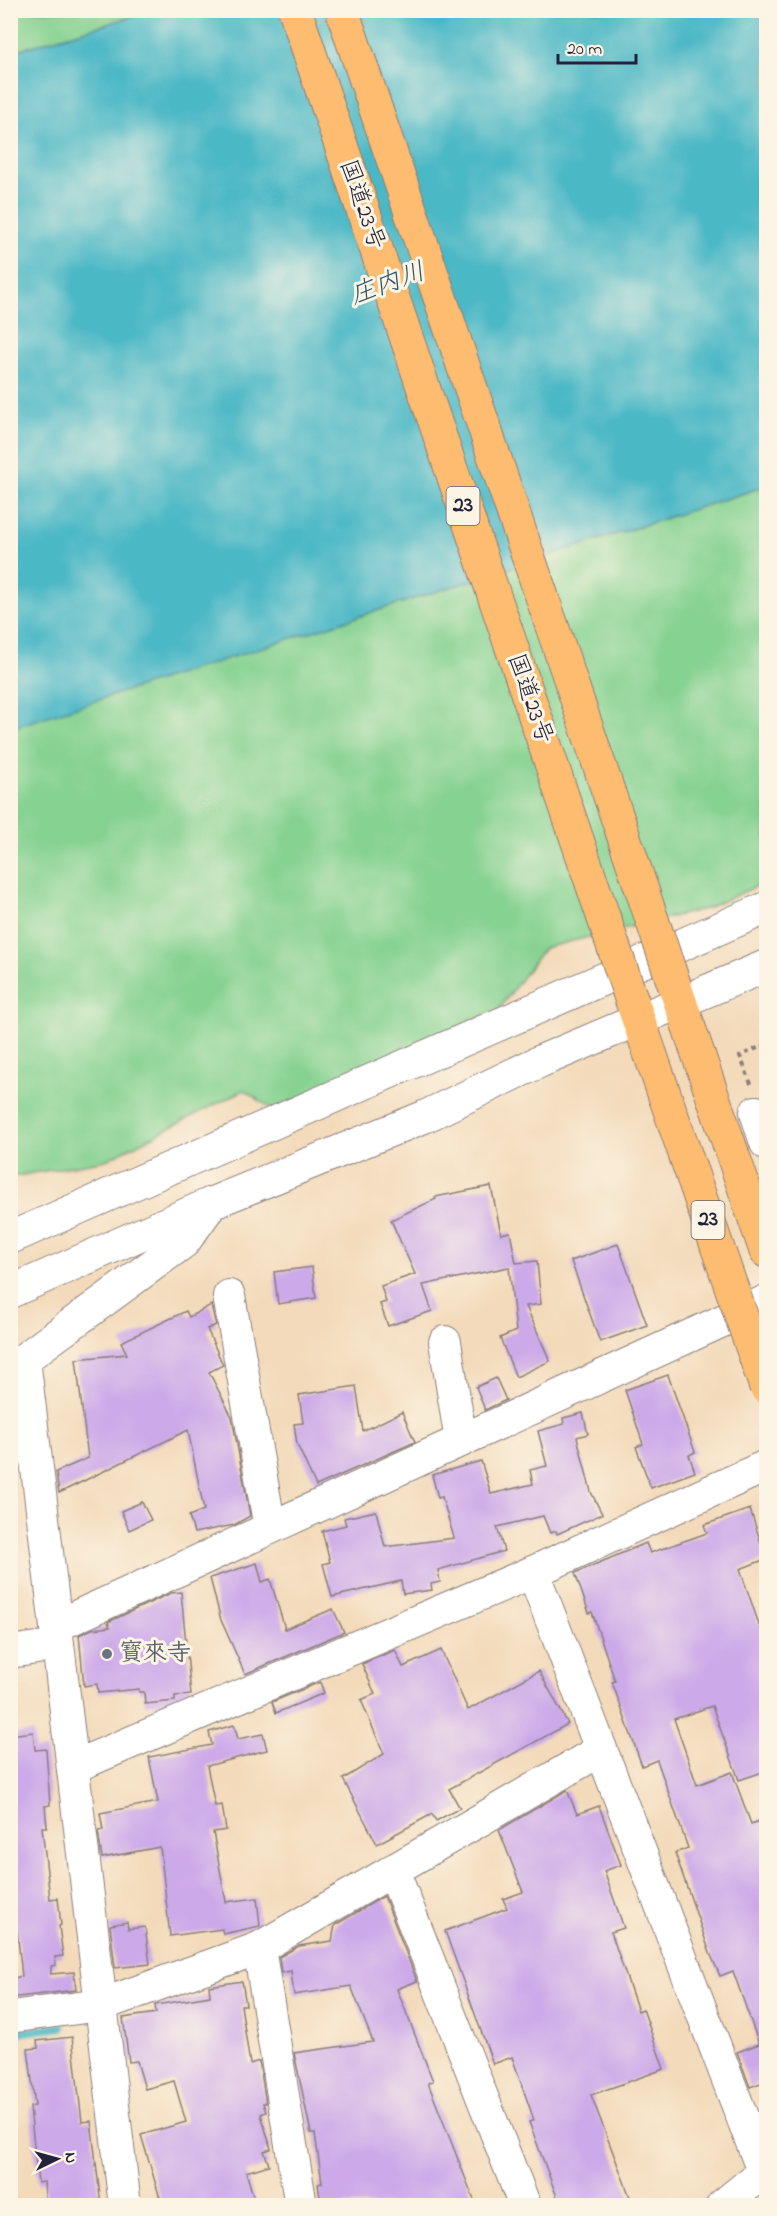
<svg xmlns="http://www.w3.org/2000/svg" width="777" height="2216" viewBox="0 0 777 2216" font-family="'Indie Flower','Klee One',sans-serif">
	<style>
		.green { fill: #85d291; stroke: #547a66; stroke-width: 1.5 }
		.water { fill: #4bb8c6; stroke: #366d80; stroke-width: 1.5 }
		.lines { fill: none; stroke-linecap: round; stroke-linejoin: round }
		.stream { stroke: #4bb8c6; stroke-width: 8 }
		.building { fill: #cca9e9 }
		.minor-casing { stroke: #8a7e7a; stroke-width: 34 }
		.highway-casing { stroke: #8a7e7a; stroke-width: 35 }
		.path { stroke: #8a7e7a; stroke-width: 4; stroke-dasharray: 4.5 4.5; stroke-linecap: butt }
		.minor { stroke: #fff; stroke-width: 32 }
		.highway { stroke: #fdbc70; stroke-width: 33 }
		.highway-bridge-casing { stroke: #8a7e7a; stroke-width: 35; stroke-linecap: butt }
		.highway-bridge { stroke: #fdbc70; stroke-width: 33 }
		.worship-dot { fill: #6b7280; stroke: #fcf5e5; stroke-width: 2 }
		.labels { text-anchor: middle; dominant-baseline: central; stroke-width: 6; stroke-linejoin: round; paint-order: stroke }
		.shield { fill: #fcf5e5; stroke: #63616e; stroke-width: 1.5 }
		.shield-label { font-size: 22px; font-weight: bold; fill: #22223b }
		.street-label { font-size: 24px; fill: #22223b; stroke: #fcf5e5 }
		.worship-label { font-size: 24px; font-weight: bold; fill: #5b616d; stroke: #fcf5e5; text-anchor: start }
		.water-label { font-size: 26px; font-style: italic; fill: #30566c; stroke: #fcf5e5 }
	</style>
	<rect width="100%" height="100%" fill="#fcf5e5"/>
	<filter id="ink" filterUnits="userSpaceOnUse"><feTurbulence type="fractalNoise" baseFrequency=".0167" numOctaves="2"/><feDisplacementMap in="SourceGraphic" scale="12" xChannelSelector="R" yChannelSelector="G"/><feConvolveMatrix kernelMatrix="1 2 1 2 8 2 1 2 1" color-interpolation-filters="sRGB"/></filter>
	<filter id="wash" filterUnits="userSpaceOnUse"><feTurbulence type="fractalNoise" baseFrequency=".008" numOctaves="4" result="noise"/><feDisplacementMap in="SourceGraphic" scale="24" xChannelSelector="R" yChannelSelector="G"/><feGaussianBlur stdDeviation="1.35" result="paint"/><feColorMatrix in="noise" values="0 0 0 0 0 0 0 0 0 0 0 0 0 0 0 0 0 1.4 0 .05"/><feComposite in="paint" operator="in"/></filter>
	<g filter="url(#wash)">
		<rect width="100%" height="100%" fill="#f3daba"/>
		<g class="green">
			<path d="M 11,11 L 151,11 L 11,52 Z"/>
			<path d="M 766,486 L 766,882 L 708,908 L 544,948 L 499,1009 L 273,1110 L 244,1090 L 106,1160 L 11,1177 L 10,728 Z"/>
		</g>
		<path class="water" d="M 151,11 L 766,11 L 766,486 L 11,728 L 11,52 Z"/>
		<g class="lines">
			<path class="stream" d="M 10,2034 L 62,2027"/>
		</g>
		<g id="blocks">
			<g class="building">
				<path d="M 491,1186 L 501,1234 L 510,1232 L 516,1263 L 537,1261 L 541,1304 L 526,1306 L 550,1361 L 516,1377 L 500,1338 L 516,1331 L 509,1267 L 423,1285 L 432,1311 L 388,1326 L 380,1304 L 386,1302 L 381,1286 L 415,1274 L 391,1220 L 436,1199 L 435,1197 Z"/>
				<path d="M 618,1244 L 647,1325 L 600,1342 L 571,1261 Z"/>
				<path d="M 312,1267 L 316,1298 L 278,1304 L 274,1272 Z"/>
				<path d="M 211,1305 L 216,1325 L 207,1329 L 223,1365 L 209,1372 L 232,1417 L 250,1516 L 234,1525 L 194,1533 L 189,1516 L 204,1510 L 188,1430 L 59,1493 L 56,1472 L 88,1458 L 76,1359 L 127,1354 L 121,1342 L 186,1311 L 189,1317 Z"/>
				<path d="M 668,1375 L 695,1452 L 689,1455 L 695,1472 L 651,1488 L 636,1447 L 643,1444 L 625,1390 Z"/>
				<path d="M 496,1378 L 506,1400 L 485,1410 L 476,1387 Z"/>
				<path d="M 356,1386 L 363,1431 L 402,1412 L 415,1442 L 316,1486 L 297,1444 L 294,1424 L 303,1423 L 299,1395 Z"/>
				<path d="M 583,1413 L 588,1434 L 577,1437 L 591,1492 L 602,1514 L 557,1534 L 556,1531 L 550,1533 L 543,1516 L 497,1527 L 504,1551 L 438,1570 L 440,1582 L 431,1584 L 432,1590 L 403,1594 L 401,1581 L 332,1597 L 323,1564 L 330,1562 L 322,1531 L 346,1525 L 344,1518 L 376,1511 L 385,1547 L 454,1538 L 442,1497 L 438,1498 L 432,1475 L 481,1461 L 491,1494 L 533,1484 L 530,1470 L 547,1466 L 538,1431 L 564,1424 L 563,1418 Z"/>
				<path d="M 142,1502 L 151,1520 L 129,1530 L 121,1511 Z"/>
				<path d="M 750,1509 L 766,1559 L 740,1569 L 766,1645 L 766,1771 L 739,1780 L 712,1706 L 674,1719 L 697,1785 L 732,1772 L 751,1824 L 766,1818 L 766,2081 L 750,2087 L 737,2052 L 759,2044 L 733,1971 L 720,1976 L 710,1953 L 675,1853 L 688,1848 L 657,1760 L 642,1766 L 612,1682 L 615,1681 L 592,1612 L 589,1613 L 575,1573 L 646,1543 L 650,1553 L 707,1533 L 704,1525 Z"/>
				<path d="M 257,1563 L 262,1582 L 270,1579 L 285,1629 L 333,1609 L 344,1632 L 245,1674 L 221,1620 L 210,1578 Z"/>
				<path d="M 181,1592 L 191,1695 L 175,1696 L 175,1701 L 145,1704 L 144,1692 L 139,1692 L 139,1689 L 98,1693 L 97,1684 L 84,1686 L 79,1635 L 92,1629 L 110,1627 L 108,1622 L 171,1593 Z"/>
				<path d="M 395,1650 L 403,1667 L 441,1650 L 468,1710 L 539,1671 L 568,1724 L 449,1789 L 460,1808 L 436,1821 L 432,1814 L 377,1844 L 343,1779 L 384,1754 L 361,1700 L 375,1694 L 362,1664 Z"/>
				<path d="M 320,1682 L 324,1693 L 276,1713 L 272,1702 Z"/>
				<path d="M 234,1725 L 238,1739 L 263,1734 L 267,1750 L 207,1766 L 215,1806 L 222,1805 L 226,1830 L 213,1832 L 226,1902 L 257,1898 L 260,1926 L 223,1934 L 222,1929 L 170,1936 L 160,1847 L 102,1858 L 98,1831 L 103,1830 L 100,1813 L 158,1802 L 149,1757 L 212,1745 L 209,1732 Z"/>
				<path d="M 33,1732 L 35,1750 L 46,1749 L 50,1805 L 45,1806 L 47,1827 L 42,1827 L 50,1899 L 58,1898 L 61,1925 L 59,1926 L 63,1956 L 55,1957 L 56,1965 L 51,1966 L 51,1974 L 74,1972 L 76,1990 L 10,1998 L 10,1979 L 22,1976 L 16,1921 L 10,1921 L 10,1735 Z"/>
				<path d="M 567,1790 L 577,1814 L 599,1806 L 621,1865 L 604,1871 L 624,1928 L 611,1932 L 638,2011 L 643,2009 L 664,2069 L 591,2095 L 633,2205 L 560,2205 L 529,2122 L 534,2120 L 512,2057 L 493,2064 L 445,1931 L 507,1908 L 503,1899 L 523,1892 L 499,1830 Z"/>
				<path d="M 384,1896 L 417,1981 L 397,1989 L 433,2081 L 428,2083 L 476,2205 L 321,2205 L 318,2184 L 322,2183 L 315,2133 L 311,2133 L 294,2053 L 373,2042 L 351,1986 L 294,1995 L 291,1971 L 281,1973 L 279,1957 L 299,1946 L 332,1941 L 335,1925 Z"/>
				<path d="M 127,1922 L 128,1929 L 145,1927 L 150,1964 L 115,1968 L 110,1925 Z"/>
				<path d="M 242,1981 L 246,2005 L 241,2005 L 250,2064 L 259,2061 L 266,2103 L 263,2103 L 266,2112 L 261,2114 L 271,2149 L 264,2151 L 269,2165 L 246,2172 L 256,2205 L 162,2205 L 141,2135 L 186,2122 L 174,2081 L 145,2089 L 137,2061 L 129,2062 L 123,2018 L 156,2013 L 155,2005 L 210,1996 L 209,1986 Z"/>
				<path d="M 72,2037 L 82,2122 L 91,2121 L 101,2205 L 46,2205 L 44,2182 L 38,2183 L 30,2107 L 35,2106 L 28,2049 L 38,2048 L 37,2041 Z"/>
			</g>
		</g>
	</g>
	<g filter="url(#ink)">
		<use href="#blocks" fill-opacity="0" stroke="#8a7e7a" stroke-width="1.5"/>
		<g class="lines">
			<defs>
				<g id="minor">
					<path d="M 756,1112 L 766,1143"/>
					<path d="M 10,1238 L 766,908"/>
					<path d="M 10,1292 L 212,1203 L 424,1117 L 541,1061 L 766,966"/>
					<path d="M 229,1296 L 270,1528"/>
					<path d="M 445,1342 L 461,1441"/>
					<path d="M 533,1572 L 766,2179"/>
					<path d="M 56,1626 L 766,1301"/>
					<path d="M 10,1652 L 58,1645"/>
					<path d="M 73,1767 L 533,1572 L 766,1466"/>
					<path d="M 393,1870 L 525,2206"/>
					<path d="M 259,1948 L 301,2206"/>
					<path d="M 10,2017 L 101,2005 L 259,1948 L 601,1750"/>
					<path d="M 125,2206 L 24,1359 L 184,1242 L 212,1203"/>
					<path d="M 722,2206 L 766,2170"/>
				</g>
				<g id="highway">
					<path d="M 675,987 L 766,1251"/>
					<path d="M 632,1001 L 650,1053"/>
				</g>
			</defs>
			<use href="#minor" class="minor-casing"/>
			<use href="#highway" class="highway-casing"/>
			<path class="path" d="M 751,1084 L 740,1056 L 766,1044"/>
			<use href="#minor" class="minor"/>
			<use href="#highway" class="highway"/>
			<defs>
				<g id="highway-bridge">
					<path d="M 295,10 L 632,1001"/>
					<path d="M 342,10 L 675,987"/>
					<path d="M 650,1053 L 766,1387"/>
				</g>
			</defs>
			<use href="#highway-bridge" class="highway-bridge-casing"/>
			<use href="#highway-bridge" class="highway-bridge"/>
		</g>
	</g>
	<circle class="worship-dot" cx="107" cy="1654" r="6"/>
	<g class="labels">
		<g class="shield">
			<rect x="446.5" y="487" width="33" height="38" rx="4.5"/>
			<rect x="691.5" y="1201" width="33" height="38" rx="4.5"/>
		</g>
		<g class="shield-label">
			<text x="463" y="506">23</text>
			<text x="708" y="1220">23</text>
		</g>
		<g class="street-label">
			<text transform="translate(361 205) rotate(71)">国道23号</text>
			<text transform="translate(529 699) rotate(71)">国道23号</text>
		</g>
		<g class="worship-label">
			<text x="119" y="1654">寳來寺</text>
		</g>
		<g class="water-label">
			<text transform="translate(388 285) rotate(-20)">庄内川</text>
		</g>
	</g>
	<rect width="777" height="2216" fill="none" stroke="#fcf5e5" stroke-width="36"/>
	<g transform="translate(57 2159) rotate(85)" stroke="#fcf5e5" stroke-width="4.5" paint-order="stroke">
	<path d="M0-4.5L10 22L0 15L-10 22Z" fill="#22223b"/>
	<text y="-9" font-size="16" font-weight="bold" text-anchor="middle" fill="#22223b">N</text>
	</g>
	<path d="M558 54v9h78v-9" fill="none" stroke="#22223b" stroke-width="3"/>
	<text x="567" y="54" font-size="18" fill="#22223b" stroke="#fcf5e5" stroke-width="4.5" paint-order="stroke">20 m</text>
</svg>
